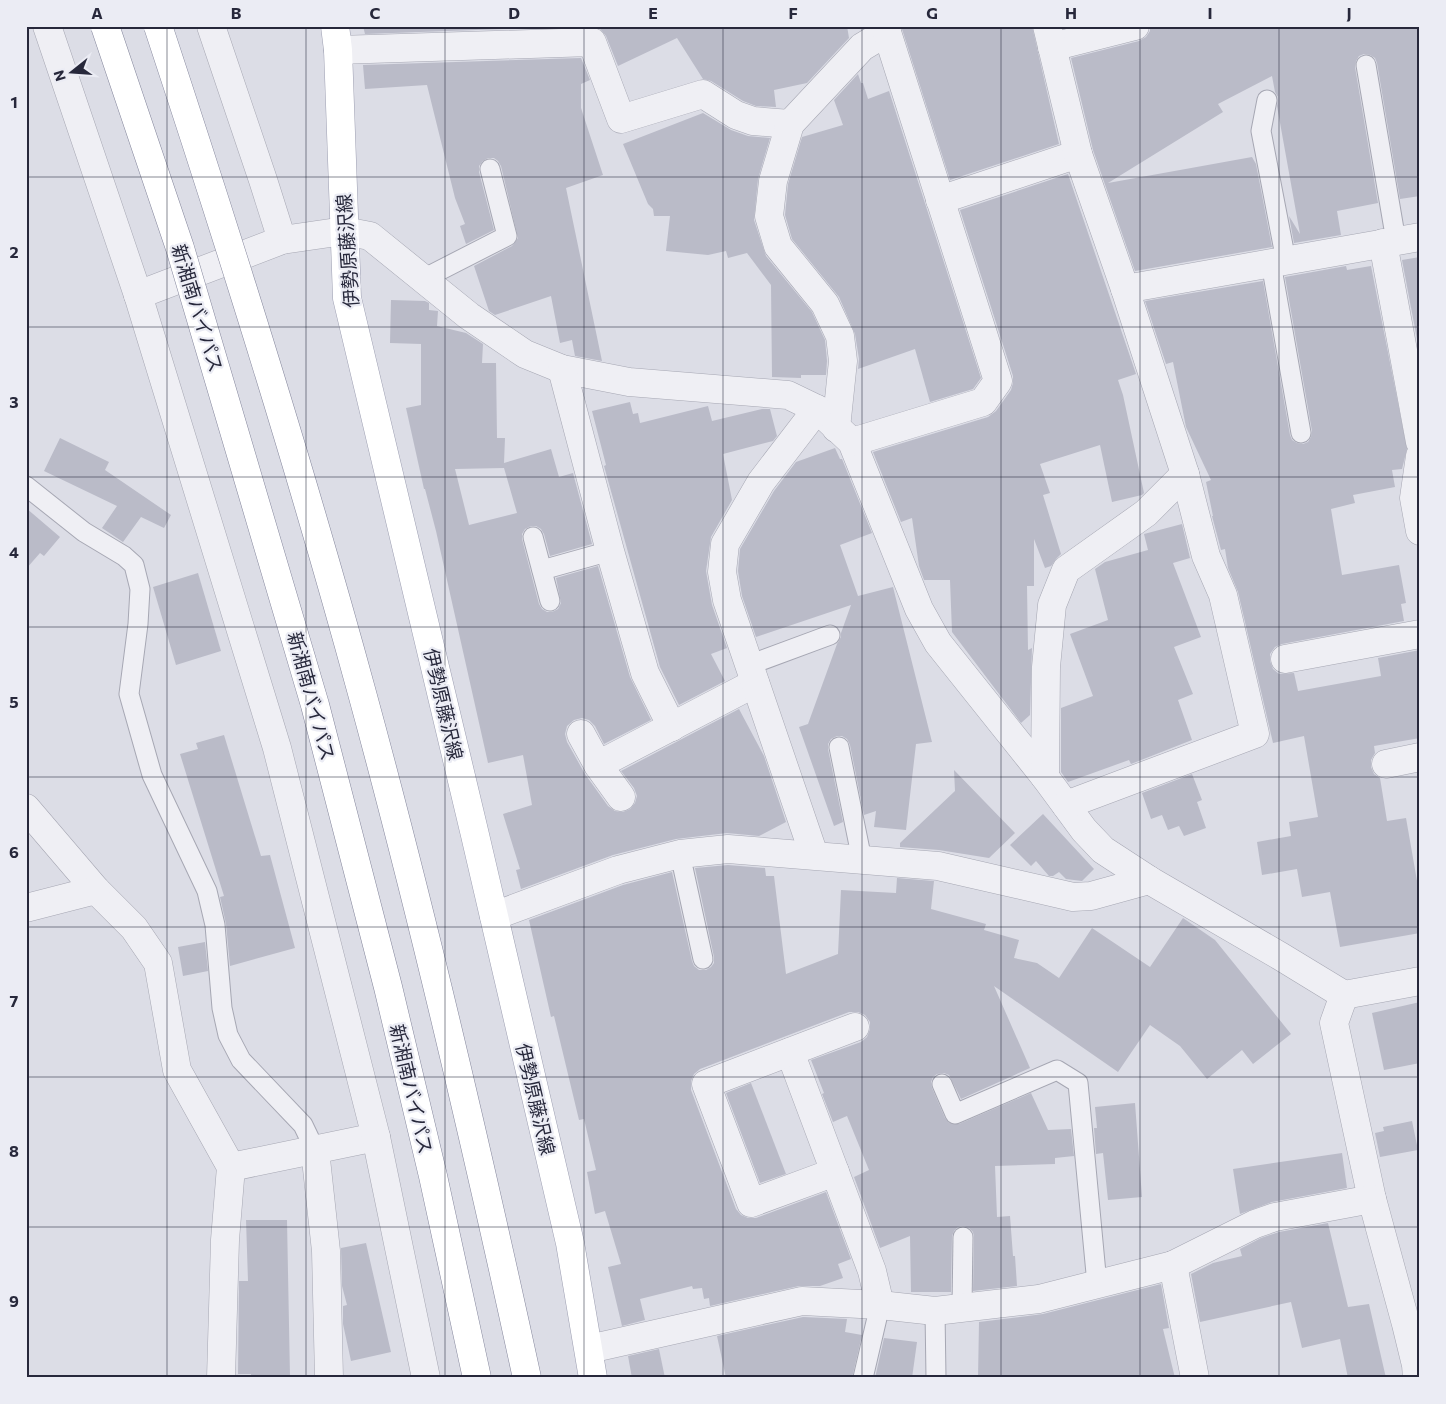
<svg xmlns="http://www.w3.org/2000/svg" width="1446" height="1404" viewBox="0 0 1446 1404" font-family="Commissioner,'Noto Sans JP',sans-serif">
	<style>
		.building { fill: #babbc8; fill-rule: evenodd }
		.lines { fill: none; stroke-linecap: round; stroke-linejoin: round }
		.service-casing { stroke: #a6a7b3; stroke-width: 21 }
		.minor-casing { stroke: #a6a7b3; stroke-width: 29 }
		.tertiary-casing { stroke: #a6a7b3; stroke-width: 29 }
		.primary-casing { stroke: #9c9eb1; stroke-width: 29 }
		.service { stroke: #efeff4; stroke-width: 19 }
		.minor { stroke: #efeff4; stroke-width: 28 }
		.tertiary { stroke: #efeff4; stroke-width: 28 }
		.primary { stroke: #fff; stroke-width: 28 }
		.motorway-bridge-casing { stroke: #84869c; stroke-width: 29; stroke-linecap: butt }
		.motorway-bridge { stroke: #fff; stroke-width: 28 }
		.grid { fill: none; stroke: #27283b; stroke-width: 1; stroke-opacity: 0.55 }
		.labels { text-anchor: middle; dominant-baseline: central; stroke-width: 4.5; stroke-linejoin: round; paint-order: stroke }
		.street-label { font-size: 19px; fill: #27283b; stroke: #ebecf4 }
		.neatline { fill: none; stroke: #27283b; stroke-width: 2 }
		.grid-label { font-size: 16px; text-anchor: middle; font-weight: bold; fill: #27283b }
	</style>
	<rect width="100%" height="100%" fill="#dcdde6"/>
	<g class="building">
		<path d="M 363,26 L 591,26 L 365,34 Z"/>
		<path d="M 592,26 L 847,26 L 849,38 L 807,83 L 774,90 L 776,107 L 756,106 L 743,101 L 711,81 L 703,79 L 677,38 L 618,66 L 606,36 L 600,29 Z"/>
		<path d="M 901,26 L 1032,26 L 1059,144 L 950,180 Z"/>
		<path d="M 1150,26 L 1420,26 L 1420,196 L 1400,199 L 1377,63 L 1375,58 L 1370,55 L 1364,54 L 1359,56 L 1356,61 L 1355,67 L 1378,203 L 1337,211 L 1341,235 L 1294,243 L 1289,216 L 1300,234 L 1277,106 L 1278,97 L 1275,92 L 1272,76 L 1218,104 L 1223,112 L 1108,183 L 1252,157 L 1256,164 L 1272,247 L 1135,271 L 1093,150 L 1071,58 L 1139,41 L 1146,37 L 1150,31 Z"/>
		<path d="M 581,58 L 590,80 L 581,84 L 581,108 L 603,175 L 566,188 L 602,361 L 575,356 L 572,340 L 560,343 L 551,296 L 495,315 L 489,311 L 474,266 L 512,246 L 518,238 L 501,166 L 498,161 L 494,158 L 488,158 L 483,161 L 479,166 L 479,172 L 494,230 L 466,244 L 460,226 L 465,224 L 455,198 L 427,85 L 365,89 L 363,65 Z"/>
		<path d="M 858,74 L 861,83 L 863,83 L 868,99 L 889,91 L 981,378 L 973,389 L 930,402 L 915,349 L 858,369 L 859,359 L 855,334 L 839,297 L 792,239 L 785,215 L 788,184 L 802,137 L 843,125 L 834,100 Z"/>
		<path d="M 703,113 L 731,130 L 748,136 L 770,138 L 758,179 L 754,220 L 766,256 L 812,312 L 825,340 L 827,361 L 826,375 L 801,375 L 801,378 L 772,377 L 771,285 L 747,253 L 728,258 L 726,251 L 708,255 L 666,251 L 670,216 L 654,216 L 653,209 L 648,204 L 623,144 Z"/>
		<path d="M 1068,174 L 1136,374 L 1118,380 L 1123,395 L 1144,493 L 1142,495 L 1112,502 L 1100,445 L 1040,464 L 1050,493 L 1043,495 L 1061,554 L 1057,558 L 1051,566 L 1045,568 L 1034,539 L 1034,586 L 1027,586 L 1028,650 L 1032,648 L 1030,715 L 1021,723 L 952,632 L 950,580 L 924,580 L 919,566 L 912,518 L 901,522 L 873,452 L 988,417 L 996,411 L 1011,390 L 1013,383 L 1013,376 L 960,210 Z"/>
		<path d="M 1420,257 L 1420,355 L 1402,260 Z"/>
		<path d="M 1346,266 L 1347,270 L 1371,266 L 1407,449 L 1402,469 L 1392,470 L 1395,487 L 1353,495 L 1355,503 L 1331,509 L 1342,575 L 1399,565 L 1406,603 L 1401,604 L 1404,621 L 1282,644 L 1275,647 L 1270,654 L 1270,661 L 1273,669 L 1279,674 L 1294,673 L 1298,691 L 1381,676 L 1378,658 L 1420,650 L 1420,738 L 1374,746 L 1375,753 L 1371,760 L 1371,767 L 1374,774 L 1380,778 L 1387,821 L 1406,818 L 1420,898 L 1420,933 L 1340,947 L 1330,892 L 1302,897 L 1297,869 L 1262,875 L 1257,842 L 1291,836 L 1289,822 L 1318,817 L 1304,736 L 1273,743 L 1238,592 L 1228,568 L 1225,549 L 1221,550 L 1212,516 L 1213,516 L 1206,482 L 1211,480 L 1186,427 L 1173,362 L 1166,364 L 1145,301 L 1263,281 L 1290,435 L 1292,440 L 1297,443 L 1303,444 L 1308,442 L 1311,437 L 1312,431 L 1285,277 Z"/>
		<path d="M 391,300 L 425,301 L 429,303 L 429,310 L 438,311 L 437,326 L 466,333 L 483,344 L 482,363 L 496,363 L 497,438 L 505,438 L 504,463 L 551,449 L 559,477 L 573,473 L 592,544 L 550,556 L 544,534 L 541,529 L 536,526 L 531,526 L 525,529 L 522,534 L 522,539 L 539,604 L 542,609 L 547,612 L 552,612 L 558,609 L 561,603 L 556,578 L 598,566 L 630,677 L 651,720 L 604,744 L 595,726 L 589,720 L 582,718 L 574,720 L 567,726 L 565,734 L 567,742 L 585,774 L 608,806 L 615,811 L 623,812 L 630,809 L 635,803 L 637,796 L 634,788 L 621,771 L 739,709 L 764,756 L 786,822 L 759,836 L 727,833 L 676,839 L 613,855 L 521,889 L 516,870 L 520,869 L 503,814 L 532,805 L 523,755 L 488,763 L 436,531 L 425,489 L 424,489 L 406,408 L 421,405 L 421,344 L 390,343 ZM 455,469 L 504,468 L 517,513 L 469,525 Z"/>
		<path d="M 630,402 L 633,414 L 638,413 L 640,423 L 708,406 L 712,421 L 762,409 L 770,409 L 777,436 L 773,441 L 723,454 L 732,500 L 711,537 L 706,571 L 712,605 L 727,648 L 711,654 L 725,681 L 679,705 L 660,667 L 604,466 L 606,465 L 592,411 Z"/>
		<path d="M 60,438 L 109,462 L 105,470 L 171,515 L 164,528 L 141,517 L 123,542 L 102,528 L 117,506 L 44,471 Z"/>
		<path d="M 835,448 L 840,459 L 842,459 L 872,533 L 840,545 L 858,596 L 893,587 L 932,742 L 916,744 L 906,830 L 874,827 L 876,811 L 864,815 L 850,745 L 847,739 L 842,736 L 837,736 L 831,739 L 828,744 L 828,749 L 843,822 L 834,826 L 799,727 L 808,724 L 837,644 L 841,637 L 841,633 L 851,605 L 756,637 L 742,596 L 738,571 L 740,549 L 774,491 L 796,462 Z"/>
		<path d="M 26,508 L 60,537 L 44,556 L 40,553 L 26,569 Z"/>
		<path d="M 1182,524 L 1190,558 L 1173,563 L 1201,637 L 1174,647 L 1193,694 L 1178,700 L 1192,740 L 1131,764 L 1129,760 L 1068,782 L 1061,772 L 1061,708 L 1093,696 L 1070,634 L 1108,620 L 1095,569 L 1105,562 L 1148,550 L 1144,534 Z"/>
		<path d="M 198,573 L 221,651 L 176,665 L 153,587 Z"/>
		<path d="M 224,735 L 261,856 L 270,855 L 295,948 L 230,966 L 226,924 L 220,897 L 224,896 L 180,754 L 198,749 L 196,743 Z"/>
		<path d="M 954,770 L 1015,833 L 989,858 L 939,850 L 900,847 L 900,843 L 955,791 Z"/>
		<path d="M 1192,774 L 1202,800 L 1197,802 L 1206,828 L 1184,836 L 1179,826 L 1168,830 L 1162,815 L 1151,819 L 1142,793 Z"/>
		<path d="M 1043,814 L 1094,869 L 1082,881 L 1066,879 L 1059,872 L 1053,876 L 1049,876 L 1036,861 L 1031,866 L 1010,845 Z"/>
		<path d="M 728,865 L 765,868 L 766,876 L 774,876 L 786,974 L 838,954 L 841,890 L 896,893 L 897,878 L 934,881 L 931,909 L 986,924 L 984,930 L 1019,940 L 1014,958 L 1037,963 L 1059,978 L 1092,928 L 1150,967 L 1183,918 L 1215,940 L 1291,1034 L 1253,1064 L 1242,1050 L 1207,1079 L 1180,1046 L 1150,1025 L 1118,1072 L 994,986 L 1030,1068 L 961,1099 L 949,1075 L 944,1073 L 937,1074 L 933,1077 L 931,1082 L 932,1088 L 945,1118 L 949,1123 L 959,1124 L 1031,1093 L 1048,1130 L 1071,1129 L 1074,1156 L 1055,1158 L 1055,1164 L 995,1166 L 997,1217 L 1010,1216 L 1013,1256 L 1015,1256 L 1017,1286 L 973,1291 L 974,1237 L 973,1232 L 969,1228 L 963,1226 L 958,1227 L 954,1231 L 952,1236 L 951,1292 L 911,1292 L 910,1236 L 880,1248 L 854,1177 L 869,1170 L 847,1116 L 833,1122 L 822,1094 L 824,1093 L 811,1060 L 861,1042 L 867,1037 L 870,1029 L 870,1022 L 865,1015 L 858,1012 L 849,1012 L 700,1069 L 694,1074 L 691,1081 L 691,1090 L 736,1209 L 741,1215 L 748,1218 L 756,1218 L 826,1192 L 851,1259 L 838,1264 L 843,1278 L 820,1286 L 799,1286 L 710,1306 L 709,1298 L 704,1299 L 702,1288 L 693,1289 L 692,1286 L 640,1299 L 645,1320 L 622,1326 L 608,1267 L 621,1264 L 605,1211 L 595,1214 L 587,1172 L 596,1170 L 584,1119 L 579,1120 L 554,1016 L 551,1017 L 529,920 L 623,885 L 672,872 L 692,961 L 694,966 L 699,970 L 706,970 L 711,967 L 714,963 L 714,957 L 695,868 Z"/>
		<path d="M 205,942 L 208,971 L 183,976 L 178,947 Z"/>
		<path d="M 1420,1002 L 1420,1063 L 1384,1070 L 1372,1013 Z"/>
		<path d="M 751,1083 L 786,1174 L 760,1183 L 726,1093 Z"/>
		<path d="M 1135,1103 L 1142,1197 L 1108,1200 L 1103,1153 L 1096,1154 L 1094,1128 L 1097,1128 L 1095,1107 Z"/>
		<path d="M 1412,1121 L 1418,1150 L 1380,1157 L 1375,1133 L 1384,1131 L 1383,1127 Z"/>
		<path d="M 1342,1153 L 1347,1188 L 1272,1202 L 1240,1214 L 1233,1169 Z"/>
		<path d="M 246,1220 L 287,1220 L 290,1377 L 251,1378 L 251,1374 L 238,1374 L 239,1281 L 248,1281 Z"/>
		<path d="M 1328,1223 L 1348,1307 L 1369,1304 L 1386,1378 L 1348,1378 L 1340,1339 L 1302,1348 L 1291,1302 L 1200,1322 L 1191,1274 L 1213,1263 L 1242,1256 L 1240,1249 L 1261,1238 L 1279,1232 Z"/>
		<path d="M 366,1243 L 391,1352 L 351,1361 L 343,1324 L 343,1306 L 347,1305 L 342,1286 L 341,1248 Z"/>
		<path d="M 1161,1284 L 1169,1328 L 1163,1329 L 1175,1378 L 978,1378 L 979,1322 L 1043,1314 Z"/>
		<path d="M 803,1317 L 847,1319 L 845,1332 L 862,1335 L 852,1378 L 726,1378 L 717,1336 Z"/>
		<path d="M 884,1338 L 917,1342 L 912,1378 L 875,1378 Z"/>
		<path d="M 659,1349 L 665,1378 L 632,1378 L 628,1356 Z"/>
	</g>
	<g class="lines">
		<defs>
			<g id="service">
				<path d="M 1366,65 L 1396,241"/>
				<path d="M 1267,100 L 1261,131 L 1286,261"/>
				<path d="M 1271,263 L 1301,433"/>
				<path d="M 423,279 L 507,236 L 490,169"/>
				<path d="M 26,486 L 84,532 L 124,556 L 134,565 L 140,589 L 138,624 L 129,694 L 152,775 L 207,891 L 215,925 L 222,1008 L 228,1035 L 241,1060 L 303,1125 L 315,1150"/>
				<path d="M 533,537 L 550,601"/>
				<path d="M 542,570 L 610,551"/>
				<path d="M 749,665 L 830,635"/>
				<path d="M 839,747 L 862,860"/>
				<path d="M 680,854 L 703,959"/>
				<path d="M 942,1084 L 955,1114 L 1057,1070 L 1078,1083 L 1097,1284"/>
				<path d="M 962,1308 L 963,1237"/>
				<path d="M 935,1311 L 936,1378"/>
				<path d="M 863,1378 L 880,1305"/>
			</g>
			<g id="minor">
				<path d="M 1052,47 L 1135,26"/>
				<path d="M 338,50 L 592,42 L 621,119 L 703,94 L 736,115 L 753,121 L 790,124"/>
				<path d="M 940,200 L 1078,154"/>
				<path d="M 344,231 L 370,236 L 469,316 L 525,354 L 562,369 L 629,382 L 788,395 L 817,409 L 852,442 L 919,609 L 938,643 L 1045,777 L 1084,830 L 1103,850 L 1149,880 L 1280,956 L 1344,995 L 1420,981"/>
				<path d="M 1383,243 L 1420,442"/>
				<path d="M 1125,289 L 1420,237"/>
				<path d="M 562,369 L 610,551 L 645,673 L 672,727"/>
				<path d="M 836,428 L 843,361 L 840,336 L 825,304 L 778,246 L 769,216 L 773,181 L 790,124 L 862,47 L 887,32"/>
				<path d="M 852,442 L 983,402 L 998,381 L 885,26"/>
				<path d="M 1420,456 L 1414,498 L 1420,531"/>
				<path d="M 1285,659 L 1420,634"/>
				<path d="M 581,734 L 598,765 L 755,683"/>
				<path d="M 1386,764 L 1420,757"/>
				<path d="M 598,765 L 621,797"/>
				<path d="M 1045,777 L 1046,667 L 1052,605 L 1066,570 L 1146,513 L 1185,474 L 1125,289 L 1078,154 L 1047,26"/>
				<path d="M 1066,805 L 1255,734 L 1223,595 L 1206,556 L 1185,474"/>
				<path d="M 26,808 L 96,890 L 134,928 L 158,963 L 177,1070 L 231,1167 L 225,1240 L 221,1378"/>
				<path d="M 814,855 L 727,600 L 722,572 L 725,544 L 761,482 L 817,409"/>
				<path d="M 26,908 L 96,890"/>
				<path d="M 494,916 L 618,870 L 680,854 L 728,849 L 938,866 L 1073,897 L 1091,896 L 1149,880"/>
				<path d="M 1344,995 L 1334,1023 L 1372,1199 L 1406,1324 L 1416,1365 L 1417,1378"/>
				<path d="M 790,1052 L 872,1271 L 880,1305"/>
				<path d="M 315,1150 L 326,1251 L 329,1378"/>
				<path d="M 231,1167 L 376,1137"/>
				<path d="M 835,1172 L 751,1203 L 706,1084 L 855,1027"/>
				<path d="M 1173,1265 L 1195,1378"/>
				<path d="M 589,1349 L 802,1301 L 880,1305 L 935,1311 L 1039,1299 L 1173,1265 L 1255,1224 L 1275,1217 L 1372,1199"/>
			</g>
			<g id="tertiary">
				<path d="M 47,26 L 138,295 L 277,748 L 376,1137 L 426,1378"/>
				<path d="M 211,26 L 263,180 L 282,240"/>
				<path d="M 138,295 L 282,240 L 344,231"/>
			</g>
			<path id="primary" d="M 335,26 L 338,50 L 347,298 L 475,835 L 570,1243 L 593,1378"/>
		</defs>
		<use href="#service" class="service-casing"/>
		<use href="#minor" class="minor-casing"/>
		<use href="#tertiary" class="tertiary-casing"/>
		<use href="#primary" class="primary-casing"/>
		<use href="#service" class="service"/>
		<use href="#minor" class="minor"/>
		<use href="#tertiary" class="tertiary"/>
		<use href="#primary" class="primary"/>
		<defs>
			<g id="motorway-bridge">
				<path d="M 105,26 L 180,248 L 315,705 L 388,987 L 433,1176 L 477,1378"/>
				<path d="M 158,26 C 231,247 301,469 362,693 C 424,920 477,1148 527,1378"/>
			</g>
		</defs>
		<use href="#motorway-bridge" class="motorway-bridge-casing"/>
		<use href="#motorway-bridge" class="motorway-bridge"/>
	</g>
	<path class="grid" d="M 167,26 L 167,1378M 306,26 L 306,1378M 445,26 L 445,1378M 584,26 L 584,1378M 723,26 L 723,1378M 862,26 L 862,1378M 1001,26 L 1001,1378M 1140,26 L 1140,1378M 1279,26 L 1279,1378M 26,177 L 1420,177M 26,327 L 1420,327M 26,477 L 1420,477M 26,627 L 1420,627M 26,777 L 1420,777M 26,927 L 1420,927M 26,1077 L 1420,1077M 26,1227 L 1420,1227"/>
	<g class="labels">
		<g class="street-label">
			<text transform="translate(347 251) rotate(-94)">伊勢原藤沢線</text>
			<text transform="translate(198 308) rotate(73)">新湘南バイパス</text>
			<text transform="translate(312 696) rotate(75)">新湘南バイパス</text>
			<text transform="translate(444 704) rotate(77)">伊勢原藤沢線</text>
			<text transform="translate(412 1089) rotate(77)">新湘南バイパス</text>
			<text transform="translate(536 1099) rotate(77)">伊勢原藤沢線</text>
		</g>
	</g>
	<rect width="1446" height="1404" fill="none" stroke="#ebecf4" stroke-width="55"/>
	<g transform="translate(72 72) rotate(253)" stroke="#ebecf4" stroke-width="4" paint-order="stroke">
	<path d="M0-4L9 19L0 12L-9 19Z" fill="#27283b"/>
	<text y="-8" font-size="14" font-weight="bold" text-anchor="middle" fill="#27283b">N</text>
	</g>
	<rect x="28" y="28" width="1390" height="1348" class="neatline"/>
	<g class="grid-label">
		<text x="97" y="19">A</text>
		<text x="236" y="19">B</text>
		<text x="375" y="19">C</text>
		<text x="514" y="19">D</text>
		<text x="653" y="19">E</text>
		<text x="793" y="19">F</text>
		<text x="932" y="19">G</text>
		<text x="1071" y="19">H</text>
		<text x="1210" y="19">I</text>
		<text x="1349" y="19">J</text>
		<text x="14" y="108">1</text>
		<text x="14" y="258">2</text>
		<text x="14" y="408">3</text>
		<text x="14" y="558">4</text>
		<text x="14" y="708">5</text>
		<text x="14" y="858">6</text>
		<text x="14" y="1007">7</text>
		<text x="14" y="1157">8</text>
		<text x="14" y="1307">9</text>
	</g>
</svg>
